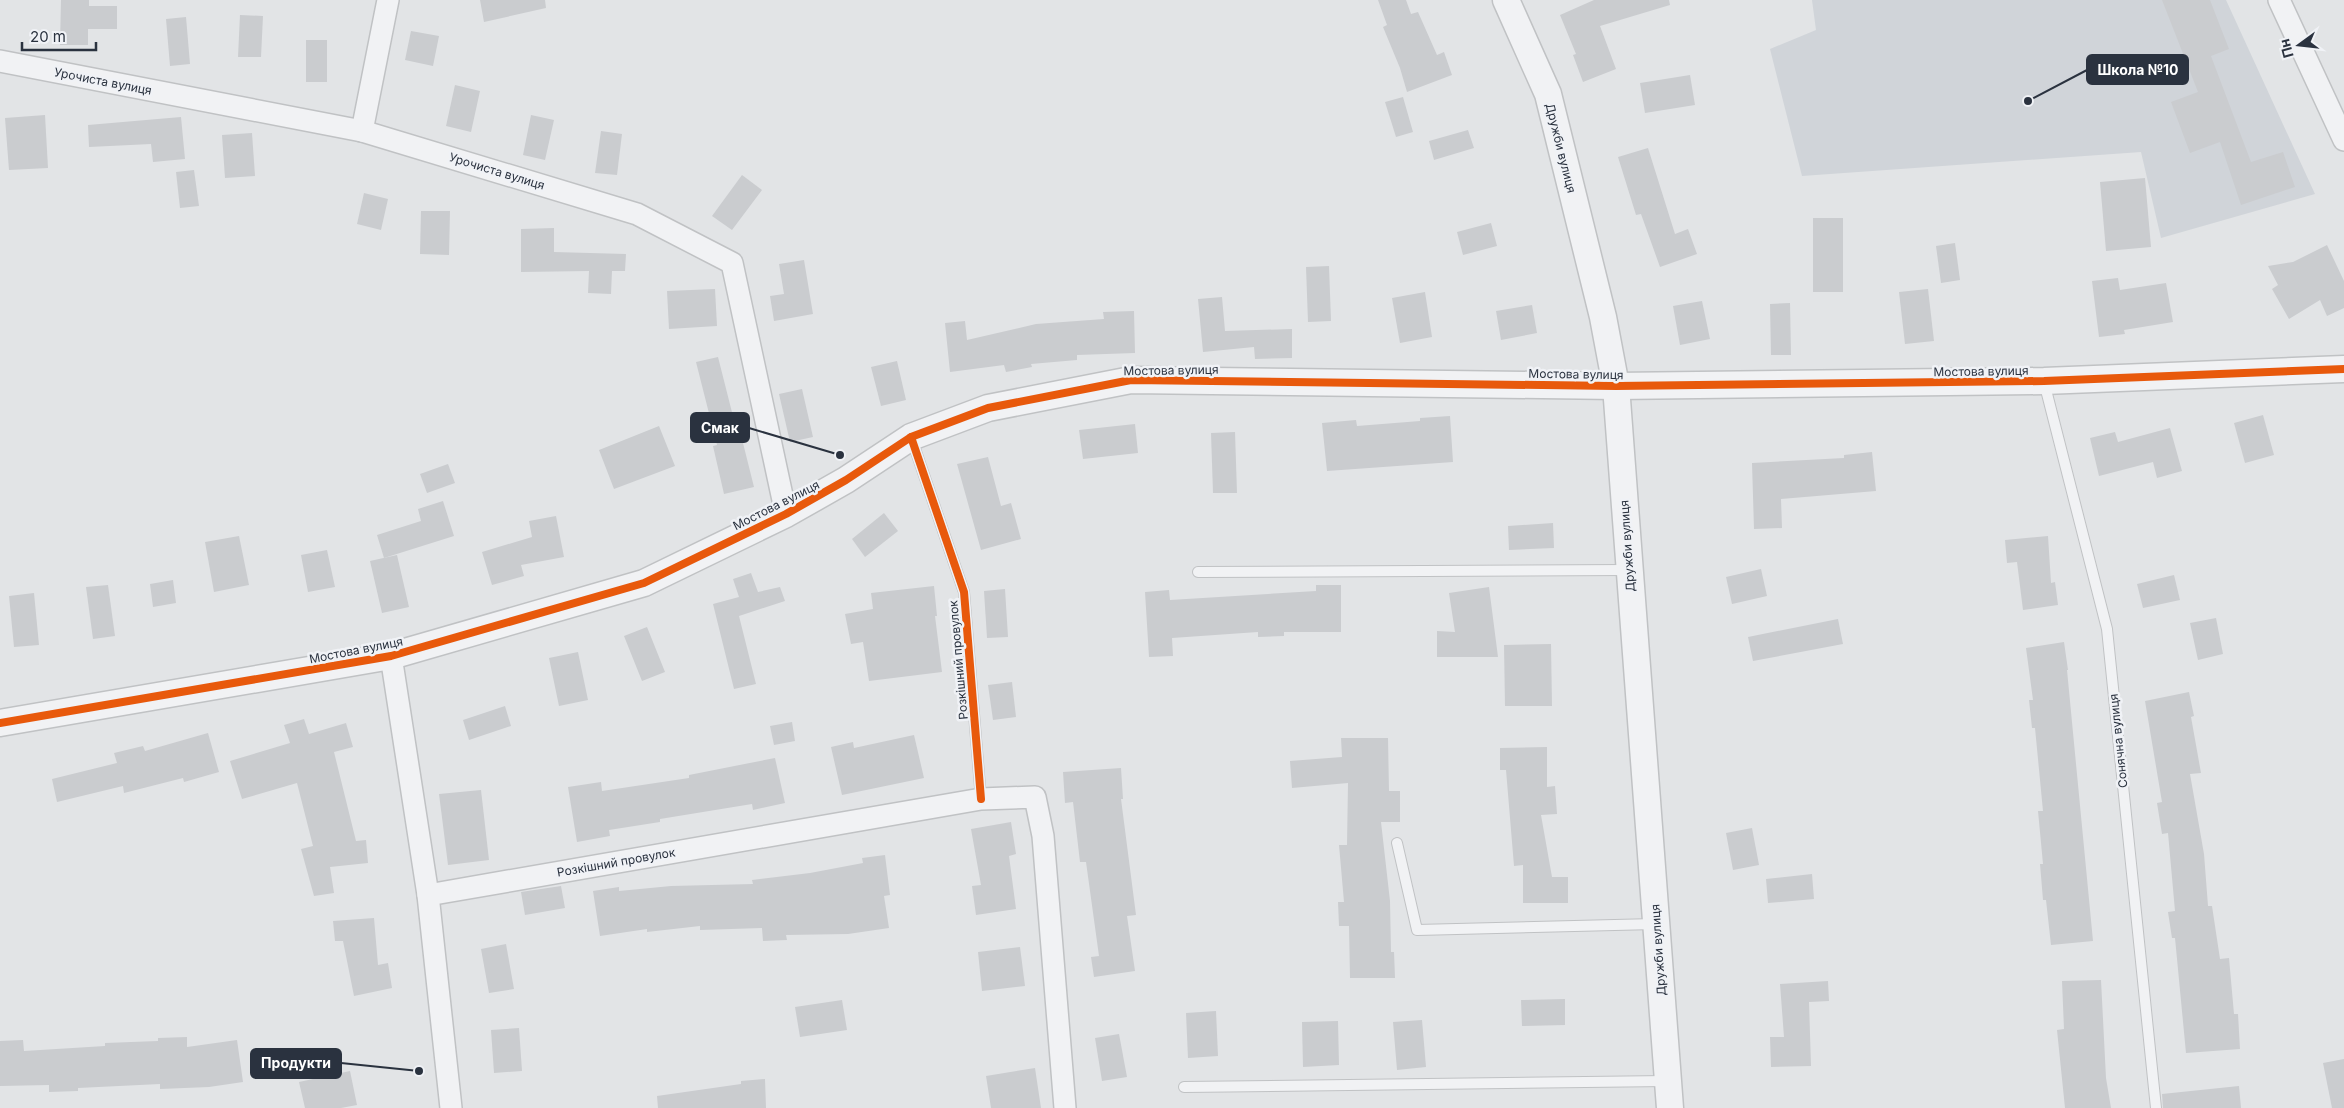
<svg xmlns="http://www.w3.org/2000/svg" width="2344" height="1108" viewBox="0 0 2344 1108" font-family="Inter,sans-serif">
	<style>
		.built { fill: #d0d4d9 }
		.building { fill: #cacccf }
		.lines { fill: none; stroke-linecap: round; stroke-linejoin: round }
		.service-casing { stroke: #c0c2c4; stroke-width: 12 }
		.minor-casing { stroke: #c0c2c4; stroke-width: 24 }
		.tertiary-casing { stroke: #c0c2c4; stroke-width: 29 }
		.service { stroke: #f1f2f4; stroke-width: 10 }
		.minor { stroke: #f1f2f4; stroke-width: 21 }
		.tertiary { stroke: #f1f2f4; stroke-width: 26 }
		.cycleway-casing { stroke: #f0f2f6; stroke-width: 11 }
		.cycleway { stroke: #e8590c; stroke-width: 8 }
		.labels { text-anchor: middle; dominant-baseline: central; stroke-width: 5; stroke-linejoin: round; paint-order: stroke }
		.street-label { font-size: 12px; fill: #2a323f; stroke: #f0f2f6 }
		.leader { fill: none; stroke: #2a323f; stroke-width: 2 }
		.callout-dot { fill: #2a323f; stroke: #f0f2f6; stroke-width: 2 }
		.callout { fill: #2a323f; stroke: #2a323f; stroke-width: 2 }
		.callout-label { font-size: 14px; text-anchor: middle; font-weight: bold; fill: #fff }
	</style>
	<rect width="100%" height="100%" fill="#e2e4e6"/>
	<path class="built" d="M 1812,0 L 2226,0 L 2315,194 L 2161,238 L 2141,152 L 1802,176 L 1770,49 L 1816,30 Z"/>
	<g class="building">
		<path d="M 61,0 L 89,0 L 89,6 L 117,6 L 117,29 L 88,29 L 88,45 L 60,45 Z"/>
		<path d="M 480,0 L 545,0 L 546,8 L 484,22 Z"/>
		<path d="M 1378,0 L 1406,0 L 1411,14 L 1418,12 L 1437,55 L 1444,52 L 1452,75 L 1407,92 L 1400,68 L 1383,27 L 1387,25 Z"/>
		<path d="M 1594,0 L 1669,0 L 1670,5 L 1600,26 L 1616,69 L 1583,82 L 1573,55 L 1576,54 L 1560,15 Z"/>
		<path d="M 2162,0 L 2210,0 L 2229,49 L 2211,56 L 2251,162 L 2283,152 L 2295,187 L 2241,205 L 2220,142 L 2190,153 L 2171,102 L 2198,92 Z"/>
		<path d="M 240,15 L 263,16 L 261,57 L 238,57 Z"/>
		<path d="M 186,17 L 190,64 L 170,66 L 166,19 Z"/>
		<path d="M 411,31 L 439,36 L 433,66 L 405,60 Z"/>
		<rect x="306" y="40" width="21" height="42"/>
		<path d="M 1690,75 L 1695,105 L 1645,113 L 1640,83 Z"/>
		<path d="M 455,85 L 480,91 L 471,132 L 446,126 Z"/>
		<path d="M 1403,97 L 1413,132 L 1396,137 L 1385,102 Z"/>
		<path d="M 45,115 L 48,168 L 9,170 L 5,118 Z"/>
		<path d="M 531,115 L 554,120 L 545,160 L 523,155 Z"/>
		<path d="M 181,117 L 185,159 L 153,162 L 151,144 L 89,147 L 88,125 Z"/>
		<path d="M 1468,130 L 1474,148 L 1434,160 L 1429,141 Z"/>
		<path d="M 601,131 L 622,134 L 617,175 L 595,173 Z"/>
		<path d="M 252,133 L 255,176 L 225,178 L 222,135 Z"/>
		<path d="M 1648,148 L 1675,234 L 1688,229 L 1697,254 L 1660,267 L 1641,214 L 1636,215 L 1618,157 Z"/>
		<path d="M 194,170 L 199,206 L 180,208 L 176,172 Z"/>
		<path d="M 742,175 L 762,190 L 732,230 L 712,216 Z"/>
		<path d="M 2145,178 L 2151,247 L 2106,251 L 2100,182 Z"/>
		<path d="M 364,193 L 388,199 L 381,230 L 357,224 Z"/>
		<path d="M 421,211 L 450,211 L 449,255 L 420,254 Z"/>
		<rect x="1813" y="218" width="30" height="74"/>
		<path d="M 1491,223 L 1497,246 L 1463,255 L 1457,232 Z"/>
		<path d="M 554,228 L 554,252 L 626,254 L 625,271 L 612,271 L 611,294 L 588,293 L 589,271 L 521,272 L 521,229 Z"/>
		<path d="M 1955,243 L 1960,280 L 1941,283 L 1936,246 Z"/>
		<path d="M 2327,245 L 2344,281 L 2344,308 L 2327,316 L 2320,300 L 2289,319 L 2272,289 L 2278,285 L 2268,266 L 2293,262 Z"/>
		<path d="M 804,260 L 813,314 L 774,321 L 770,296 L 784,294 L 779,264 Z"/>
		<path d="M 1329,266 L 1331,321 L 1308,322 L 1306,267 Z"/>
		<path d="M 2118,278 L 2120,290 L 2166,283 L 2173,322 L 2124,330 L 2125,334 L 2099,337 L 2092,281 Z"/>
		<path d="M 715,289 L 717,326 L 669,329 L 667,291 Z"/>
		<path d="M 1928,289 L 1934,341 L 1905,344 L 1899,292 Z"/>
		<path d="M 1425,292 L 1432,337 L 1400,343 L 1392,298 Z"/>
		<path d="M 1222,297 L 1225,331 L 1292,329 L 1292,358 L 1255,359 L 1254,347 L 1203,352 L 1198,299 Z"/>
		<path d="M 1702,301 L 1710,339 L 1680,345 L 1673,306 Z"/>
		<path d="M 1790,303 L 1791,355 L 1771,355 L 1770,304 Z"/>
		<path d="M 1532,305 L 1537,333 L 1501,340 L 1496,311 Z"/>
		<path d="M 1134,311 L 1135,353 L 1077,355 L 1077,360 L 1031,364 L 1032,367 L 1006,372 L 1004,365 L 950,372 L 945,323 L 965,321 L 967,340 L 1036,324 L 1104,319 L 1103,312 Z"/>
		<path d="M 718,357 L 739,440 L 742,439 L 754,487 L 724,494 L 713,446 L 717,445 L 696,362 Z"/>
		<path d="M 897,361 L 906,400 L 881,406 L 871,367 Z"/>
		<path d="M 802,389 L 813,437 L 790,442 L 779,394 Z"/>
		<path d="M 2263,415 L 2274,455 L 2245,463 L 2234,423 Z"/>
		<path d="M 1450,416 L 1453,462 L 1327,471 L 1322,423 L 1356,420 L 1357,426 L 1420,421 L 1420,418 Z"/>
		<path d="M 1135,424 L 1138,453 L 1083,459 L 1079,430 Z"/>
		<path d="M 659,426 L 675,466 L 614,489 L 599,450 Z"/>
		<path d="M 2170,428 L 2182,471 L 2157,478 L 2153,462 L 2099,476 L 2090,438 L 2115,432 L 2118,442 Z"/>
		<path d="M 1235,432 L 1237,493 L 1213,493 L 1211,433 Z"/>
		<path d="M 1872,452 L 1876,491 L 1781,499 L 1782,528 L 1754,529 L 1752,463 L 1844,458 L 1844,455 Z"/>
		<path d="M 988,457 L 1001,506 L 1011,503 L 1021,539 L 981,550 L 957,464 Z"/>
		<path d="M 448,464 L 455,483 L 427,493 L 420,474 Z"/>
		<path d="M 443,501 L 454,536 L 384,558 L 377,535 L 421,521 L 418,509 Z"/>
		<path d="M 884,513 L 898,531 L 865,557 L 852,539 Z"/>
		<path d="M 556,516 L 564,557 L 521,565 L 524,576 L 492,585 L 482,552 L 532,537 L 529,521 Z"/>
		<path d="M 1553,523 L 1554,548 L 1509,550 L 1508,526 Z"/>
		<path d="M 239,536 L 249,585 L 214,592 L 205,542 Z"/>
		<path d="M 2048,536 L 2051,583 L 2055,582 L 2058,605 L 2023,610 L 2017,562 L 2007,563 L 2005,540 Z"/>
		<path d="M 327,550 L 335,587 L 308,592 L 301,555 Z"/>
		<path d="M 397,555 L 409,607 L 382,613 L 370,561 Z"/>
		<path d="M 1761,569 L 1767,596 L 1732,604 L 1726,577 Z"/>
		<path d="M 751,573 L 758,592 L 780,587 L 785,601 L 739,616 L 756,684 L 734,689 L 713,604 L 739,597 L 733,579 Z"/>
		<path d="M 2174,575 L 2180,600 L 2143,608 L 2137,584 Z"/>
		<path d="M 173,580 L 176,603 L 153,607 L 150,584 Z"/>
		<path d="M 108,585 L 115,636 L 93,639 L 86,587 Z"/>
		<path d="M 1316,585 L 1341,585 L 1341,632 L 1284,632 L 1284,636 L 1258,637 L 1258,632 L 1172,638 L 1173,656 L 1149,657 L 1145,592 L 1169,590 L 1170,600 L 1316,591 Z"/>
		<path d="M 934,586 L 937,616 L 935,616 L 942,672 L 869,681 L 863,642 L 851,644 L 845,614 L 873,609 L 871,593 Z"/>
		<path d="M 1489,587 L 1498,657 L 1437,657 L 1437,631 L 1455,632 L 1449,593 Z"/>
		<path d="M 1005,589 L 1008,637 L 987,638 L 984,591 Z"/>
		<path d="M 34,593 L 39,645 L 14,647 L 9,596 Z"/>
		<path d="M 2216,618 L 2223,654 L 2198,660 L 2190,623 Z"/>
		<path d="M 1838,619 L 1843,644 L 1753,661 L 1748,637 Z"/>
		<path d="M 647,627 L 665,672 L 642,681 L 624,636 Z"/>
		<path d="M 2064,642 L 2068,670 L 2067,670 L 2093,941 L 2051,945 L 2046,900 L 2043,900 L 2040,864 L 2043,864 L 2038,811 L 2043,811 L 2035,728 L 2032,728 L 2029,700 L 2033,700 L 2026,648 Z"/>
		<path d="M 1551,644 L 1552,706 L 1505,706 L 1504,645 Z"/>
		<path d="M 578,652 L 588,700 L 559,706 L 549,658 Z"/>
		<path d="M 1012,682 L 1016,717 L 993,720 L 988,685 Z"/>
		<path d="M 2189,692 L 2194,716 L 2191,717 L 2201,773 L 2190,774 L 2204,854 L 2208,906 L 2212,906 L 2220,959 L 2229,958 L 2234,1014 L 2238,1014 L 2240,1049 L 2186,1053 L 2175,938 L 2172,938 L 2168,912 L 2175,911 L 2168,833 L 2162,834 L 2157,803 L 2162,802 L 2145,701 Z"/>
		<path d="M 505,706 L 511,726 L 469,740 L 463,720 Z"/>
		<path d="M 304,719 L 309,734 L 346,723 L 353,747 L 334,752 L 356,841 L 366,840 L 368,863 L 330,867 L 334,893 L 314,896 L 301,849 L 313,846 L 297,783 L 242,799 L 230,761 L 290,743 L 284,725 Z"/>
		<path d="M 792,722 L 795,741 L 774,745 L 770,726 Z"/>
		<path d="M 208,733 L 219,772 L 184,782 L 183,778 L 124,793 L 123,786 L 57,802 L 52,779 L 117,763 L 114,753 L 143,746 L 145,751 Z"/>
		<path d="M 914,735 L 924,778 L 842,795 L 831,747 L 853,742 L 854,748 Z"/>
		<path d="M 1341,738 L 1388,738 L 1389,791 L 1400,791 L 1400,822 L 1381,822 L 1390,901 L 1391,952 L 1394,952 L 1395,978 L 1350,978 L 1349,926 L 1339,926 L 1338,902 L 1344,902 L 1339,845 L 1347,845 L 1348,783 L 1292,788 L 1290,761 L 1342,757 Z"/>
		<path d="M 1547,747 L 1547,787 L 1555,786 L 1557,814 L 1541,815 L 1552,877 L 1568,877 L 1568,903 L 1523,903 L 1523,865 L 1514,866 L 1506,770 L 1500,770 L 1500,748 Z"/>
		<path d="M 775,758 L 785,803 L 753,810 L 752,804 L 660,819 L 660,822 L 609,830 L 610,836 L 577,842 L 568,787 L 601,782 L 602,791 L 689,778 L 689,775 Z"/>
		<path d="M 1121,768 L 1123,799 L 1121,799 L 1136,915 L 1127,916 L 1135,971 L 1094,977 L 1091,957 L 1099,956 L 1086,862 L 1080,862 L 1073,802 L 1065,803 L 1063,772 Z"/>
		<path d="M 481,790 L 489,860 L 448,865 L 439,794 Z"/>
		<path d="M 1011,822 L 1016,854 L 1009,856 L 1016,909 L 976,915 L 972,886 L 981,885 L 971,829 Z"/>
		<path d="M 1752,828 L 1759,865 L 1733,870 L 1726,833 Z"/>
		<path d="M 885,855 L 890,895 L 884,896 L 889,928 L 848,934 L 786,935 L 787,940 L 763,941 L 762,928 L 700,930 L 700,926 L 647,932 L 647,929 L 600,936 L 593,891 L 619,887 L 619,891 L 671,886 L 753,884 L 752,880 L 810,873 L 863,863 L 862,858 Z"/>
		<path d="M 1812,874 L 1814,899 L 1768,903 L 1766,879 Z"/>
		<path d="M 561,886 L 565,908 L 525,915 L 521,892 Z"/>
		<path d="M 374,918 L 378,965 L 388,963 L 392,988 L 354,996 L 343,941 L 335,941 L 333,921 Z"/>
		<path d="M 506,944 L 514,989 L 489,993 L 481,949 Z"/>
		<path d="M 1020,947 L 1025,986 L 982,991 L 978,952 Z"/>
		<path d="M 2101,980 L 2106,1078 L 2111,1108 L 2065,1108 L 2057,1030 L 2064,1029 L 2062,981 Z"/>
		<path d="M 1828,981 L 1829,1001 L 1809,1002 L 1811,1066 L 1771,1067 L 1770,1037 L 1784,1037 L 1780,984 Z"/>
		<path d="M 1565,999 L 1565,1025 L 1522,1026 L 1521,1000 Z"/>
		<path d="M 842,1000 L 847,1030 L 800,1037 L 795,1007 Z"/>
		<path d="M 1216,1011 L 1218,1056 L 1188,1058 L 1186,1013 Z"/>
		<path d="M 1422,1020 L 1426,1067 L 1397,1070 L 1393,1022 Z"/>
		<path d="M 1338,1021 L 1339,1065 L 1303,1067 L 1302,1022 Z"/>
		<path d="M 519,1028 L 522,1071 L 494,1073 L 491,1030 Z"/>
		<path d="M 1119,1034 L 1127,1077 L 1102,1081 L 1095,1038 Z"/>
		<path d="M 187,1037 L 187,1047 L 237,1040 L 243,1082 L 209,1087 L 160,1089 L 160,1084 L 78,1088 L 78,1091 L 49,1092 L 49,1085 L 0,1086 L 0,1041 L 23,1040 L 24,1051 L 105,1046 L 105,1043 L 158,1041 L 158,1038 Z"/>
		<path d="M 2344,1059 L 2344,1108 L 2332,1108 L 2323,1063 Z"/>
		<path d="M 1035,1068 L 1041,1108 L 991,1108 L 986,1076 Z"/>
		<path d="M 350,1071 L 357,1105 L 341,1108 L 305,1108 L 299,1082 Z"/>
		<path d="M 765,1079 L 766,1108 L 658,1108 L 657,1096 L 741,1084 L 741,1081 Z"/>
		<path d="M 2239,1086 L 2241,1108 L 2163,1108 L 2162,1094 Z"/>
	</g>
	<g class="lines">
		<defs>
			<g id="service">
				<path d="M 2044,382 L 2107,629 L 2156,1108"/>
				<path d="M 911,437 L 964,592 L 981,799"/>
				<path d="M 1198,572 L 1628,570"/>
				<path d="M 1397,843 L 1417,930 L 1655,924"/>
				<path d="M 1184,1087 L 1667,1081"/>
			</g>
			<g id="minor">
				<path d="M 2279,0 L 2344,140"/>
				<path d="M 0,61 L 362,131 L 637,214 L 732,263 L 786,514"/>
				<path d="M 362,131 L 388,0"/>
				<path d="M 391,656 L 428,895 L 451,1108"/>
				<path d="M 428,895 L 981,799 L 1035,797 L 1043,836 L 1065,1108"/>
			</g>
			<g id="tertiary">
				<path d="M 1506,0 L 1548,94 L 1603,317 L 1616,386 L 1670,1108"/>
				<path d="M 0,723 L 391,656 L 644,583 L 786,514 L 846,480 L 911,437 L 988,408 L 1131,380 L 1616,386 L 2044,381 L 2344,369"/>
			</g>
		</defs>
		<use href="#service" class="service-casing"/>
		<use href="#minor" class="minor-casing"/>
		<use href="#tertiary" class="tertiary-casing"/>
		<use href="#service" class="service"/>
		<use href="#minor" class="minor"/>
		<use href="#tertiary" class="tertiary"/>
		<defs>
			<g id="cycleway">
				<path d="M 911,437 L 964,592 L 981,799"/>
				<path d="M 0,723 L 391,656 L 644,583 L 786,514 L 846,480 L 911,437 L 988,408 L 1131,380 L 1616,386 L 2044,381 L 2344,369"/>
			</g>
		</defs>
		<use href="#cycleway" class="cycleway-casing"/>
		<use href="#cycleway" class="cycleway"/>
	</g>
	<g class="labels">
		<g class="street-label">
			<text transform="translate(103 81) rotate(11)">Урочиста вулиця</text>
			<text transform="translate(1561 148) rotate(76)">Дружби вулиця</text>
			<text transform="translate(497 171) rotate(17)">Урочиста вулиця</text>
			<text transform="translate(1171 370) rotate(-1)">Мостова вулиця</text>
			<text transform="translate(1981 371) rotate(-1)">Мостова вулиця</text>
			<text transform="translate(1576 374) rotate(1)">Мостова вулиця</text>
			<text transform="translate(776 505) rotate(-27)">Мостова вулиця</text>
			<text transform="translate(1627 546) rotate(-94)">Дружби вулиця</text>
			<text transform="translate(356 650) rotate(-11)">Мостова вулиця</text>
			<text transform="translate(958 660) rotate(-95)">Розкішний провулок</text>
			<text transform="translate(2118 741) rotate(-96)">Сонячна вулиця</text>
			<text transform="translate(616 862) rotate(-10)">Розкішний провулок</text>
			<text transform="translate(1658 950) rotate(-94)">Дружби вулиця</text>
		</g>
	</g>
	<path class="leader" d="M2028 101L2087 70M840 455L749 428M419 1071L341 1063"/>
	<g class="callout-dot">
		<circle cx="2028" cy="101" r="5"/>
		<circle cx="840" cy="455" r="5"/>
		<circle cx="419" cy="1071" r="5"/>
	</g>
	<g class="callout">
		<rect x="2087" y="55" width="101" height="29" rx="5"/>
		<rect x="691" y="413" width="58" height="29" rx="5"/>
		<rect x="251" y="1049" width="90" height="29" rx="5"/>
	</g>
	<g class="callout-label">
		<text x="2138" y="75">Школа №10</text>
		<text x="720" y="433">Смак</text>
		<text x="296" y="1068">Продукти</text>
	</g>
	<g transform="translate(2299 45) rotate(255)" stroke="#f0f2f6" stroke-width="4" paint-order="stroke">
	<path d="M0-4L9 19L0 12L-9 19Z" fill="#2a323f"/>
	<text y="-8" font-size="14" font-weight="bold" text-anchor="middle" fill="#2a323f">Пн</text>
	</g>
	<path d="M22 42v8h74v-8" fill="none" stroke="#2a323f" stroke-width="2.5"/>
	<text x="30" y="42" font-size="15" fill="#2a323f" stroke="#f0f2f6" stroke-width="4" paint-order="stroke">20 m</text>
</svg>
